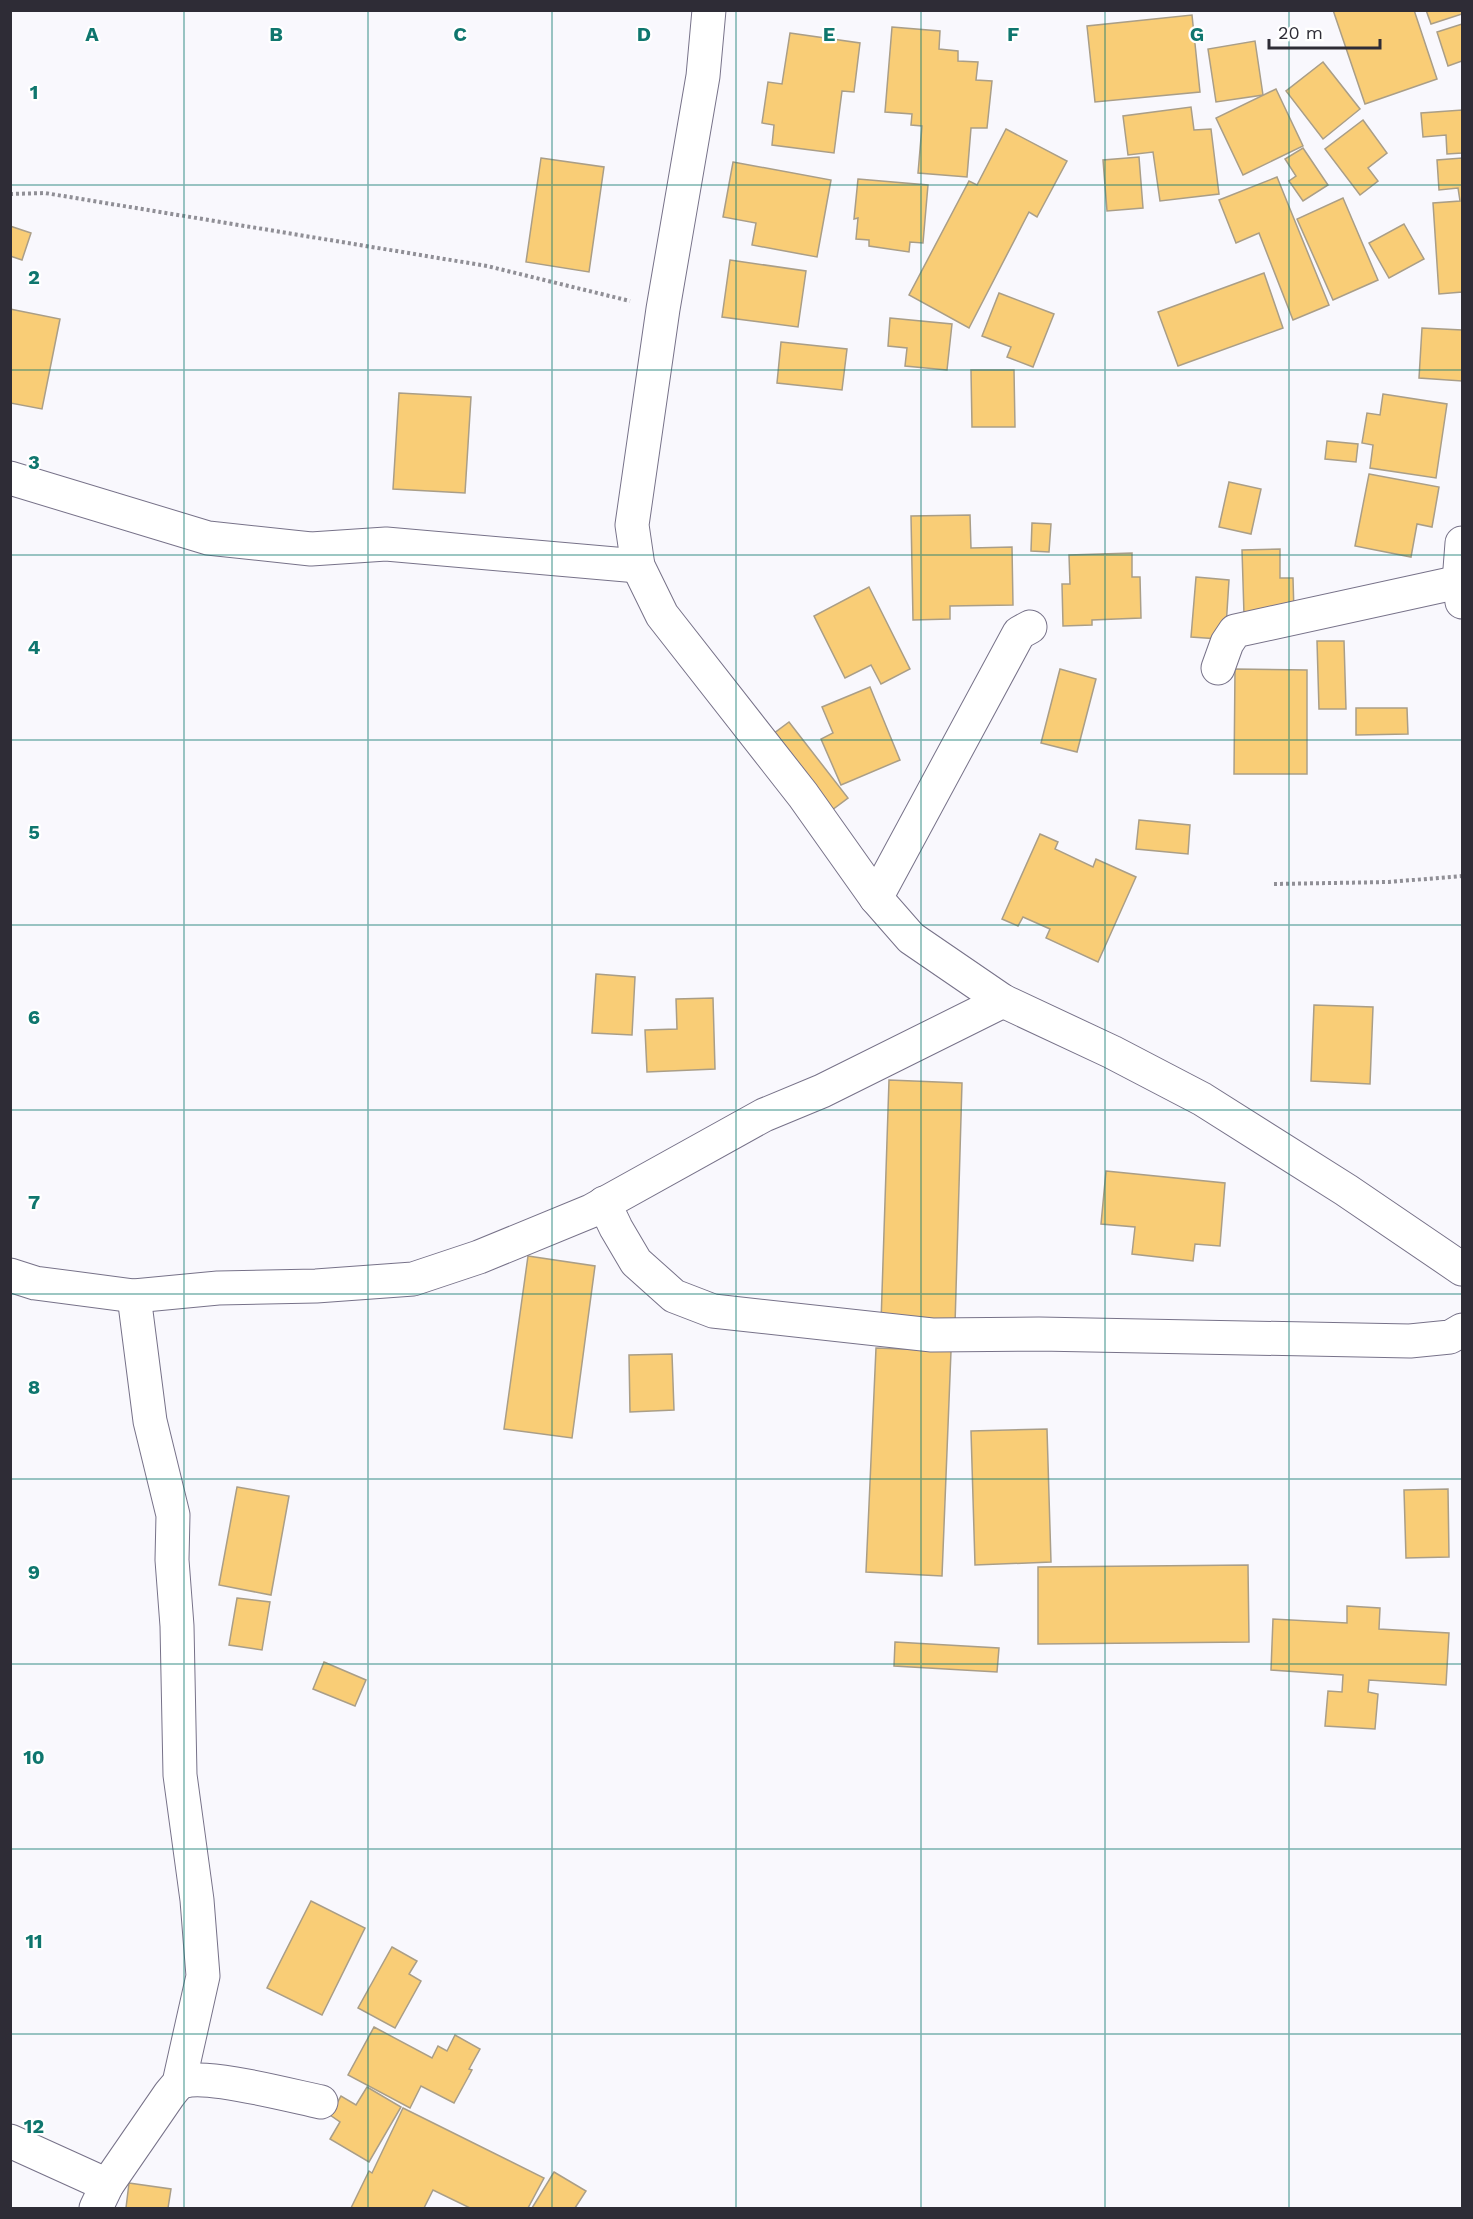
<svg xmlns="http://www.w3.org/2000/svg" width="1473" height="2219" viewBox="0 0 1473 2219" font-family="'Work Sans',sans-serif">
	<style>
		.building { fill: #f9cd76; stroke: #aa9e87; stroke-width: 1.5 }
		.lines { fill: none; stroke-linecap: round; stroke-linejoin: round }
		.minor-casing { stroke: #777289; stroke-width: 35 }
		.path { stroke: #908f96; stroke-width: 4; stroke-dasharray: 3 3; stroke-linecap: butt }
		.minor { stroke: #fff; stroke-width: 33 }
		.grid { fill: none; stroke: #0f766e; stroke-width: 1.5; stroke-opacity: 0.55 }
		.grid-label { font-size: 20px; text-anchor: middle; font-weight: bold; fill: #0f766e; stroke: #fff; stroke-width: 4.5; stroke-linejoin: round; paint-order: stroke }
	</style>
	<rect width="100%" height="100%" fill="#f9f8fd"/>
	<g class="building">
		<path d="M 1333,10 L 1414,10 L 1437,79 L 1365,104 Z"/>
		<path d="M 1426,10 L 1462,10 L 1462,14 L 1431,24 Z"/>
		<path d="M 1192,15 L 1200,92 L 1095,102 L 1087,26 Z"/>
		<path d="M 1462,24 L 1462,61 L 1448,66 L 1437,32 Z"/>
		<path d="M 892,27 L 940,31 L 939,49 L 958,51 L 958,61 L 978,62 L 976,80 L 992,81 L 987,128 L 971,128 L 967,177 L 918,173 L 922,126 L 911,125 L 912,114 L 885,112 Z"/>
		<path d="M 790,33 L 860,43 L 854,92 L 842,91 L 834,153 L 772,145 L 774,125 L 762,123 L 768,82 L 782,84 Z"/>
		<path d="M 1255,41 L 1263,95 L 1216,102 L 1208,49 Z"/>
		<path d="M 1323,62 L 1360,109 L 1323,139 L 1286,91 Z"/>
		<path d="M 1276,89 L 1303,146 L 1243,175 L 1216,118 Z"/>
		<path d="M 1191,107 L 1194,130 L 1211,129 L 1219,194 L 1160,201 L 1153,152 L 1128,155 L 1123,116 Z"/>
		<path d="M 1462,110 L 1462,153 L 1447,154 L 1446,135 L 1423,137 L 1421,113 Z"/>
		<path d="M 1363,120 L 1387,153 L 1368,168 L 1378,181 L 1360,195 L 1325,149 Z"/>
		<path d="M 1006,129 L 1067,161 L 1037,217 L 1029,212 L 969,328 L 909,295 L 969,181 L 977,185 Z"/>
		<path d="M 1303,148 L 1328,185 L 1303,201 L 1289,181 L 1296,176 L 1285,159 Z"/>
		<path d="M 1139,157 L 1143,208 L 1107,211 L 1103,160 Z"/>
		<path d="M 541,158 L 604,167 L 589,272 L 526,262 Z"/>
		<path d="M 1462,158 L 1462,292 L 1439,294 L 1433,203 L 1460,201 L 1458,188 L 1439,190 L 1437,160 Z"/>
		<path d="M 733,162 L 831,180 L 817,257 L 752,245 L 756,223 L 723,217 Z"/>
		<path d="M 1277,177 L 1329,305 L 1293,320 L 1259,233 L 1236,243 L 1219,200 Z"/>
		<path d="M 858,179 L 928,185 L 923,243 L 910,242 L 909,252 L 869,246 L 869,240 L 856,239 L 858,218 L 854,219 Z"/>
		<path d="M 1343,198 L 1378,280 L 1333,300 L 1297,219 Z"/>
		<path d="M 1404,224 L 1424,259 L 1389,278 L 1369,243 Z"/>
		<path d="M 10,226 L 31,233 L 22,260 L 10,256 Z"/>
		<path d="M 730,260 L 806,271 L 798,327 L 722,317 Z"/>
		<path d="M 1264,273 L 1283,328 L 1178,366 L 1158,312 Z"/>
		<path d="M 999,293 L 1054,314 L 1033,367 L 1007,357 L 1011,347 L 982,336 Z"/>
		<path d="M 10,309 L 60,319 L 42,409 L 10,403 Z"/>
		<path d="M 890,318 L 952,324 L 947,370 L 905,366 L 907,348 L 888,346 Z"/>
		<path d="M 1422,328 L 1462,330 L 1462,381 L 1419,378 Z"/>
		<path d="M 781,342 L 847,349 L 842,390 L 777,383 Z"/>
		<path d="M 971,370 L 1014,370 L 1015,427 L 972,427 Z"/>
		<path d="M 399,393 L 471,397 L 465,493 L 393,489 Z"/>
		<path d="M 1383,394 L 1447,404 L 1436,478 L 1370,468 L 1373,445 L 1362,443 L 1367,413 L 1380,415 Z"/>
		<path d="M 1327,441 L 1358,444 L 1356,462 L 1325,459 Z"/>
		<path d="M 1369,474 L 1439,487 L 1432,527 L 1417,524 L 1411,557 L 1355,546 Z"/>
		<path d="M 1229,482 L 1261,489 L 1251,534 L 1219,527 Z"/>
		<path d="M 970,515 L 971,548 L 1012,547 L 1013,605 L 950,606 L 950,619 L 913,620 L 911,516 Z"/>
		<path d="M 1032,523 L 1051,524 L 1049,552 L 1031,551 Z"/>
		<path d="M 1280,549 L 1280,578 L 1293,578 L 1294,613 L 1244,615 L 1242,550 Z"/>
		<path d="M 1132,553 L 1132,577 L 1140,577 L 1141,618 L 1092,620 L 1092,625 L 1063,626 L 1062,584 L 1070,584 L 1069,555 Z"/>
		<path d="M 1196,577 L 1229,580 L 1226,627 L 1219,639 L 1191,637 Z"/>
		<path d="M 869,587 L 910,669 L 881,684 L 871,665 L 845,678 L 814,616 Z"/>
		<path d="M 1317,641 L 1344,641 L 1346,709 L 1319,709 Z"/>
		<path d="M 1060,669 L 1096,679 L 1077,752 L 1041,743 Z"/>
		<path d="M 1235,669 L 1307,670 L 1307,774 L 1234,774 Z"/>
		<path d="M 870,687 L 900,760 L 841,785 L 821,739 L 833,733 L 822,707 Z"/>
		<path d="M 1356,708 L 1407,708 L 1408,734 L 1356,735 Z"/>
		<path d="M 789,722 L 848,798 L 828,813 L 769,737 Z"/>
		<path d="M 1139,820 L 1190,825 L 1188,854 L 1136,849 Z"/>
		<path d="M 1040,834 L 1058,842 L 1055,849 L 1093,867 L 1096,859 L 1136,877 L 1098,962 L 1046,938 L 1050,929 L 1023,917 L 1018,926 L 1002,919 Z"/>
		<path d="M 596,974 L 635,977 L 632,1035 L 592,1033 Z"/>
		<path d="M 713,998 L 715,1069 L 647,1072 L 645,1030 L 677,1029 L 676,999 Z"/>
		<path d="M 1314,1005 L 1373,1007 L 1370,1084 L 1311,1081 Z"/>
		<path d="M 889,1080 L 962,1083 L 955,1325 L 881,1323 Z"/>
		<path d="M 1106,1171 L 1225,1183 L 1220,1246 L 1195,1244 L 1193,1261 L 1132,1254 L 1135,1227 L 1101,1224 Z"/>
		<path d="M 528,1256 L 595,1266 L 572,1438 L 504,1429 Z"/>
		<path d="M 876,1348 L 951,1351 L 942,1576 L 866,1572 Z"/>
		<path d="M 672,1354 L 674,1410 L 630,1412 L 629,1355 Z"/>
		<path d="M 1047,1429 L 1051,1562 L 975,1565 L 971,1431 Z"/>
		<path d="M 237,1487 L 289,1496 L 271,1595 L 219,1585 Z"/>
		<path d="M 1448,1489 L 1449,1557 L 1406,1558 L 1404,1490 Z"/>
		<path d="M 1248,1565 L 1249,1642 L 1038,1644 L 1038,1567 Z"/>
		<path d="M 237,1598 L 270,1602 L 262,1650 L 229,1645 Z"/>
		<path d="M 1347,1606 L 1380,1608 L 1379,1629 L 1449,1633 L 1446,1685 L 1369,1680 L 1368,1692 L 1378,1694 L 1375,1729 L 1325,1726 L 1328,1691 L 1342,1692 L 1343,1675 L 1271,1670 L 1273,1619 L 1347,1623 Z"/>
		<path d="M 895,1642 L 999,1648 L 997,1672 L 894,1666 Z"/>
		<path d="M 324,1662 L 366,1680 L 355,1706 L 313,1689 Z"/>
		<path d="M 311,1901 L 365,1928 L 322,2015 L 267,1988 Z"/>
		<path d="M 392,1947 L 417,1961 L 409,1974 L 421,1981 L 395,2028 L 358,2008 Z"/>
		<path d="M 374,2027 L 432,2058 L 438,2046 L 447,2051 L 455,2035 L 480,2049 L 469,2069 L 472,2070 L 454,2103 L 421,2086 L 410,2108 L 348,2075 Z"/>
		<path d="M 367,2087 L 401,2107 L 369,2162 L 330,2139 L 340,2122 L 330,2115 L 341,2096 L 356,2105 Z"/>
		<path d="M 403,2108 L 544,2178 L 528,2208 L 470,2208 L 433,2190 L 424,2208 L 351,2208 L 369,2171 L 372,2173 Z"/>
		<path d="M 554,2172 L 586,2191 L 575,2208 L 532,2208 Z"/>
		<path d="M 129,2183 L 171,2189 L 168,2208 L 126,2208 Z"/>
	</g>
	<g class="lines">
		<defs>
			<g id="minor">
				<path d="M 709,10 L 703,76 L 663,309 L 632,525 L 638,566 L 662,615 L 803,795 L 876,898 L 911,938 L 1003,1001 L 1112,1052 L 1202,1099 L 1346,1190 L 1462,1269"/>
				<path d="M 10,478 L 208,538 L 311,549 L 386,544 L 638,566"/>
				<path d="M 1462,543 L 1459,582 L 1462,602"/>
				<path d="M 1218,668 L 1227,643 L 1235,631 L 1459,582"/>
				<path d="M 876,898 L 1019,633 L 1030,627"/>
				<path d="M 604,1203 L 616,1228 L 636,1262 L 674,1296 L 713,1311 L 932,1335 L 1039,1334 L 1410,1341 L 1450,1337 L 1462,1330"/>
				<path d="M 10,1275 L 35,1283 L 134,1296 L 218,1288 L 316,1286 L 413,1279 L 479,1257 L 591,1211 L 764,1115 L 822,1091 L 1003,1001"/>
				<path d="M 134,1296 L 150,1421 L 173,1515 L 172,1560 L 177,1626 L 180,1775 L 197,1900 L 203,1976 L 179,2083"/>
				<path d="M 10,2141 L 107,2185"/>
				<path d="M 96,2208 L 107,2185 L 169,2095 C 173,2090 177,2084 182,2082 C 206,2073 292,2096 321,2102"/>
			</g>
		</defs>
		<use href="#minor" class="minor-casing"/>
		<g class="path">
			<path d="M 10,194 L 45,193 L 487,266 L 630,301"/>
			<path d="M 1274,884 L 1389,882 L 1462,876"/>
		</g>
		<use href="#minor" class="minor"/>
	</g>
	<path class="grid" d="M 184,10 L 184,2208M 368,10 L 368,2208M 552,10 L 552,2208M 736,10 L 736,2208M 921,10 L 921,2208M 1105,10 L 1105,2208M 1289,10 L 1289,2208M 10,185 L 1462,185M 10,370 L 1462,370M 10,555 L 1462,555M 10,740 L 1462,740M 10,925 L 1462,925M 10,1110 L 1462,1110M 10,1294 L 1462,1294M 10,1479 L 1462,1479M 10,1664 L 1462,1664M 10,1849 L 1462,1849M 10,2034 L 1462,2034"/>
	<g class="grid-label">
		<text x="92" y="41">A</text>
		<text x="276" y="41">B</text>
		<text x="460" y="41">C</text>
		<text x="644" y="41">D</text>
		<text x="829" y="41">E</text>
		<text x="1013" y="41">F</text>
		<text x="1197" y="41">G</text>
		<text x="34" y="99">1</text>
		<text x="34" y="284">2</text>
		<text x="34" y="469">3</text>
		<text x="34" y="654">4</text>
		<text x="34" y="839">5</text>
		<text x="34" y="1024">6</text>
		<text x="34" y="1209">7</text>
		<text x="34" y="1394">8</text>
		<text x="34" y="1579">9</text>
		<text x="34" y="1764">10</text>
		<text x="34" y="1948">11</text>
		<text x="34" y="2133">12</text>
	</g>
	<rect width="1473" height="2219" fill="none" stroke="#2e2c36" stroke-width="24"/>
	<path d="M1269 39v9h111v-9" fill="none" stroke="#2e2c36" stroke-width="3"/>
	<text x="1278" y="39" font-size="18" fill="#2e2c36" stroke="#ffffff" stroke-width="4.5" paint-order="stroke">20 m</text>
</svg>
